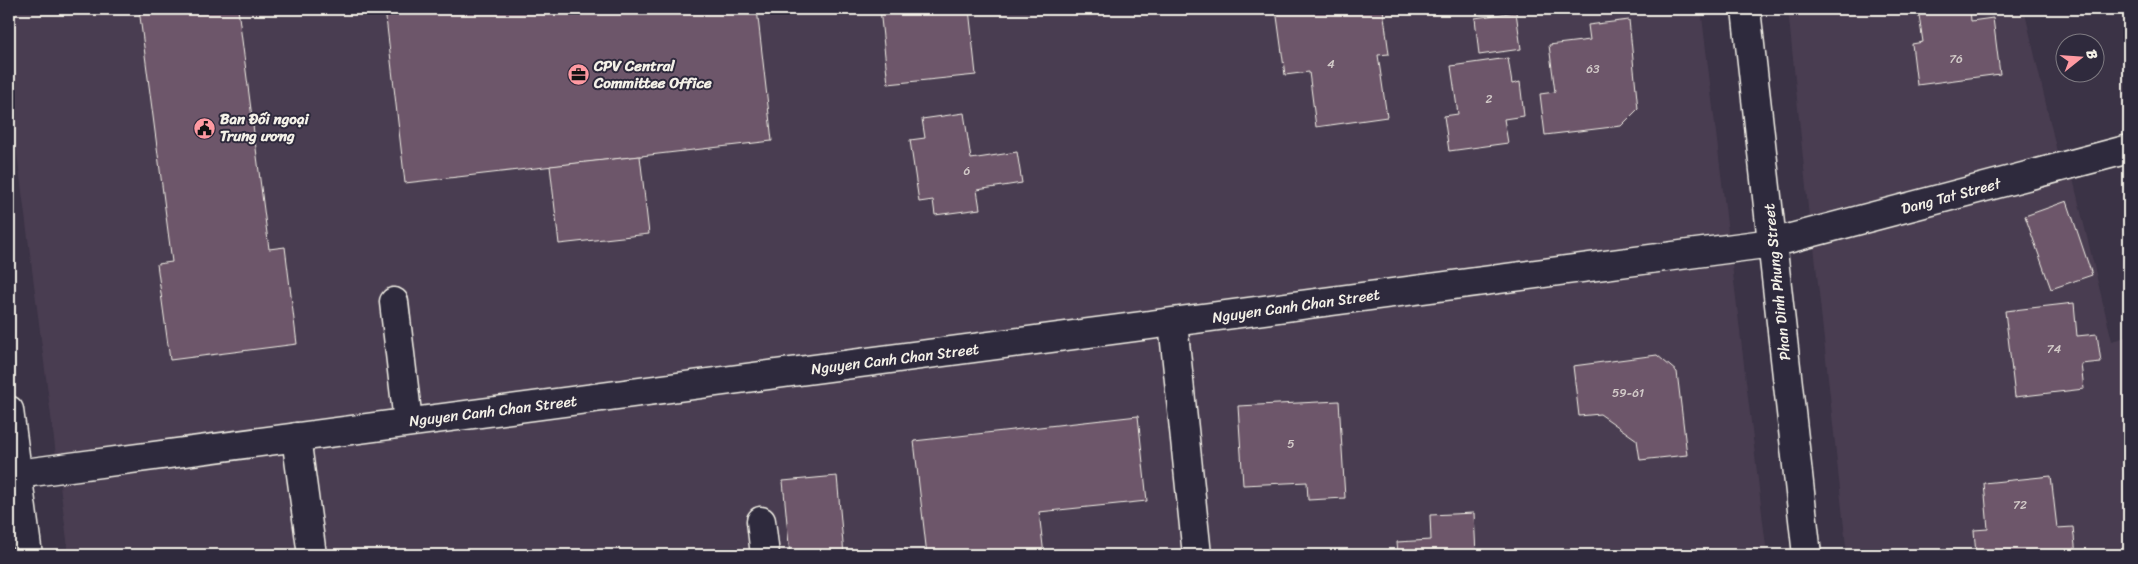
<svg xmlns="http://www.w3.org/2000/svg" width="2138" height="564" viewBox="0 0 2138 564" font-family="Sriracha,sans-serif">
	<style>
		.built { fill: #4a3e51 }
		.building { fill: #6d576a; stroke: #f4f1e8 }
		.lines { fill: none; stroke-linecap: round; stroke-linejoin: round }
		.minor-casing { stroke: #f4f1e8; stroke-width: 31 }
		.major-casing { stroke: #f4f1e8; stroke-width: 31 }
		.minor { stroke: #2f2a3d; stroke-width: 28 }
		.major { stroke: #2f2a3d; stroke-width: 28 }
		.labels { text-anchor: middle; dominant-baseline: central; stroke-width: 4; stroke-linejoin: round; paint-order: stroke }
		.number-label { font-size: 12px; fill: #d2cac8 }
		.poi-label { font-size: 15px; font-weight: bold; fill: #f4f1e8; stroke: #2f2a3d; text-anchor: start }
		.street-label { font-size: 15px; fill: #f4f1e8; stroke: #2f2a3d }
	</style>
	<rect width="100%" height="100%" fill="#3b3346"/>
	<filter id="ink" filterUnits="userSpaceOnUse"><feTurbulence type="fractalNoise" baseFrequency=".02" numOctaves="2"/><feDisplacementMap in="SourceGraphic" scale="10" xChannelSelector="R" yChannelSelector="G"/><feConvolveMatrix kernelMatrix="1 2 1 2 8 2 1 2 1" color-interpolation-filters="sRGB"/></filter>
	<g filter="url(#ink)">
		<g class="built">
			<path d="M 9,9 L 1701,9 L 1767,555 L 69,555 L 9,91 Z"/>
			<path d="M 1788,9 L 2024,9 L 2057,152 L 1809,217 Z"/>
			<path d="M 2073,179 L 2112,341 L 2129,336 L 2129,555 L 1847,555 L 1814,246 Z"/>
		</g>
		<g class="building">
			<path d="M 139,9 L 238,9 L 269,249 L 285,247 L 297,344 L 170,360 L 157,264 L 172,262 Z"/>
			<path d="M 385,9 L 757,9 L 772,141 L 405,183 Z"/>
			<path d="M 880,9 L 969,9 L 976,75 L 888,84 Z"/>
			<path d="M 1276,9 L 1383,9 L 1389,54 L 1378,55 L 1387,117 L 1316,127 L 1309,72 L 1285,75 Z"/>
			<path d="M 1433,9 L 1475,9 L 1434,14 Z"/>
			<path d="M 1918,9 L 1970,9 L 1971,21 L 1993,18 L 2000,74 L 1917,85 L 1912,44 L 1923,42 Z"/>
			<path d="M 1516,12 L 1521,49 L 1479,55 L 1475,18 Z"/>
			<path d="M 1629,20 L 1638,109 L 1621,126 L 1545,135 L 1540,94 L 1555,92 L 1549,45 L 1590,40 L 1588,25 Z"/>
			<path d="M 1508,58 L 1512,84 L 1520,82 L 1524,116 L 1504,119 L 1508,143 L 1449,151 L 1444,116 L 1458,114 L 1451,66 Z"/>
			<path d="M 964,113 L 971,159 L 1017,152 L 1022,183 L 977,190 L 980,209 L 935,215 L 933,200 L 919,202 L 910,140 L 925,138 L 922,119 Z"/>
			<path d="M 640,156 L 649,234 L 559,244 L 550,166 Z"/>
			<path d="M 2067,201 L 2092,275 L 2051,289 L 2025,216 Z"/>
			<path d="M 2074,303 L 2077,336 L 2097,334 L 2101,362 L 2081,364 L 2084,389 L 2015,397 L 2005,311 Z"/>
			<path d="M 1657,355 L 1677,372 L 1687,455 L 1640,460 L 1637,440 L 1600,414 L 1579,416 L 1573,366 Z"/>
			<path d="M 1339,401 L 1345,498 L 1308,500 L 1307,482 L 1243,485 L 1238,406 Z"/>
			<path d="M 1138,416 L 1147,501 L 1039,512 L 1044,555 L 927,555 L 914,441 Z"/>
			<path d="M 837,476 L 844,555 L 790,555 L 783,481 Z"/>
			<path d="M 2051,476 L 2057,528 L 2073,527 L 2076,555 L 1976,555 L 1974,530 L 1988,529 L 1984,483 Z"/>
			<path d="M 1474,513 L 1476,555 L 1398,555 L 1397,542 L 1431,540 L 1430,515 Z"/>
			<path d="M 275,551 L 276,555 L 245,555 Z"/>
		</g>
		<g class="lines">
			<defs>
				<g id="minor">
					<path d="M 394,302 L 408,422"/>
					<path d="M 1173,323 L 1197,555"/>
					<path d="M 9,410 L 28,555"/>
					<path d="M 296,437 L 312,555"/>
					<path d="M 17,474 L 1772,243 L 2129,149"/>
					<path d="M 761,521 L 765,555"/>
				</g>
				<path id="major" d="M 1746,9 L 1807,555"/>
			</defs>
			<use href="#minor" class="minor-casing"/>
			<use href="#major" class="major-casing"/>
			<use href="#minor" class="minor"/>
			<use href="#major" class="major"/>
		</g>
	</g>
	<defs>
		<symbol id="office-disc" viewBox="-11 -11 22 22"><circle r="9.5" fill="#ff9aa2" stroke="#2f2a3d"/><path d="M-6-3h4V-5.5h4V-3h4V5H-6ZM-1-4.5V-3h2v-1.5ZM-6 0V1H6V0Z" fill="#111"/></symbol>
		<symbol id="civic-disc" viewBox="-11 -11 22 22"><circle r="9.5" fill="#ff9aa2" stroke="#2f2a3d"/><path d="M-.6-6.5H3V-4.5H.6V-3L4-1V1h2V6H-6V1h2V-1L-.6-3ZM-1.2 2.5V6h2.4V2.5Z" fill="#111"/></symbol>
	</defs>
	<g fill-rule="evenodd">
		<use href="#office-disc" x="566" y="62" width="25" height="25"/>
		<use href="#civic-disc" x="192" y="116" width="25" height="25"/>
	</g>
	<g class="labels">
		<g class="number-label">
			<text x="1956" y="59">76</text>
			<text x="1331" y="64">4</text>
			<text x="1593" y="69">63</text>
			<text x="1489" y="99">2</text>
			<text x="967" y="171">6</text>
			<text x="2054" y="349">74</text>
			<text x="1628" y="393">59-61</text>
			<text x="1291" y="444">5</text>
			<text x="2020" y="505">72</text>
		</g>
		<g class="poi-label">
			<text x="594" y="66">CPV Central<tspan x="594" dy="17">Committee Office</tspan></text>
			<text x="220" y="119">Ban Đối ngoại<tspan x="220" dy="17">Trung ương</tspan></text>
		</g>
		<g class="street-label">
			<text transform="translate(1951 196) rotate(-15)">Dang Tat Street</text>
			<text transform="translate(1777 282) rotate(-96)">Phan Dinh Phung Street</text>
			<text transform="translate(1296 306) rotate(-8)">Nguyen Canh Chan Street</text>
			<text transform="translate(895 359) rotate(-7)">Nguyen Canh Chan Street</text>
			<text transform="translate(493 411) rotate(-7)">Nguyen Canh Chan Street</text>
		</g>
	</g>
	<rect width="2138" height="564" fill="none" stroke="#2f2a3d" stroke-width="30"/>
	<rect x="15" y="15" width="2108" height="534" fill="none" stroke="#f4f1e8" stroke-width="2" filter="url(#ink)"/>
	<g transform="translate(2080 58) rotate(73)"><circle r="24" fill="#2f2a3d" stroke="#7e7a81"/>
	<path d="M0-4L9 19L0 12L-9 19Z" fill="#ff9aa2"/>
	<text y="-8" font-size="14" font-weight="bold" text-anchor="middle" fill="#f4f1e8">B</text>
	</g>
</svg>
